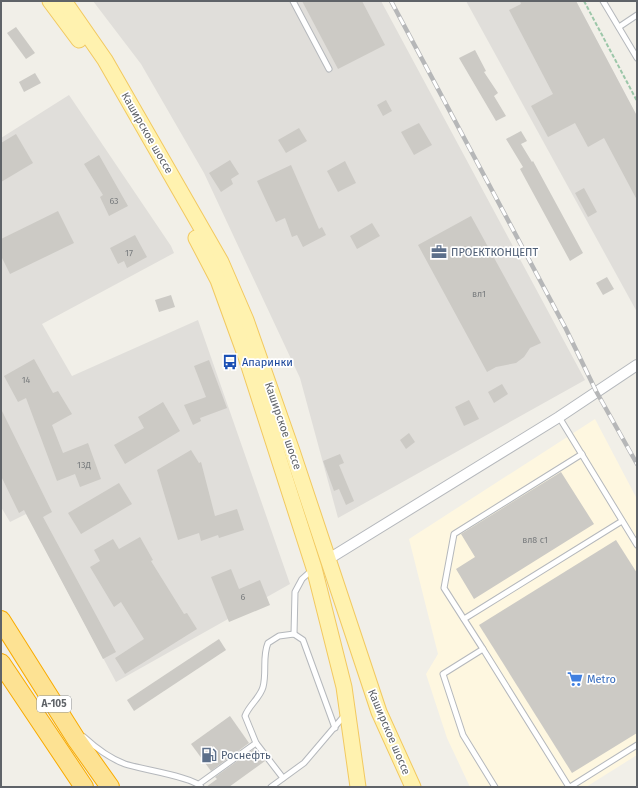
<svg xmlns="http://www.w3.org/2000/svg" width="638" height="788" viewBox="0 0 638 788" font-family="'Fira Sans',sans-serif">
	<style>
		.commercial { fill: #fef7e0 }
		.industrial { fill: #e0deda }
		.building { fill: #cccac5 }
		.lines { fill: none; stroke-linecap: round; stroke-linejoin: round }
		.lane-casing { stroke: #b5b8bc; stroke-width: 7 }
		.street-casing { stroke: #b5b8bc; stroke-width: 12 }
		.primary-casing { stroke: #f2c960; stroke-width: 17 }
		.highway-casing { stroke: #f9ab00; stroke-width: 20 }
		.path { stroke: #9cc7a9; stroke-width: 2; stroke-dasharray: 4 2; stroke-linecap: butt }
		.lane { stroke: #fff; stroke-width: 5 }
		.street { stroke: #fff; stroke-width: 10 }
		.primary { stroke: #fff2af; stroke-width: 15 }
		.highway { stroke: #fde293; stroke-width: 18 }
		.rail-casing { stroke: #b6b7b8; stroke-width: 4.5 }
		.rail { stroke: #fff; stroke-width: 3; stroke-dasharray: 9; stroke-linecap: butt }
		.labels { text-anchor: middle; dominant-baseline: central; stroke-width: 3.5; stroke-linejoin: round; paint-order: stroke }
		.number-label { font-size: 9px; fill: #7a7d7f }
		.shield { fill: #fff; stroke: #8f9295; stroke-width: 1 }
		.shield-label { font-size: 10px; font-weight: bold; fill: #5f6368 }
		.street-label { font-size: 11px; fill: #5f6368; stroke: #fff }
		.service-label { font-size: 11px; fill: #4e5e75; stroke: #fff; text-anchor: start }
		.transit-label { font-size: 11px; fill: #164399; stroke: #fff; text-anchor: start }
		.shop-label { font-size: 11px; fill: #366cbe; stroke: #fff; text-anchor: start }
	</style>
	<rect width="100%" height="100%" fill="#f1efe8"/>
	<path class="commercial" d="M 595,419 L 637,499 L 637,755 L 586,787 L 470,787 L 447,738 L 426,674 L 438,654 L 409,539 Z"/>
	<g class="industrial">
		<path d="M 93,1 L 381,1 L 585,380 L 338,518 L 300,378 L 204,173 L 141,64 Z"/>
		<path d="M 466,1 L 576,1 L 637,116 L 637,312 Z"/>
		<path d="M 69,95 L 171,246 L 174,253 L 42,324 L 72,376 L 198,320 L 290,584 L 116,682 L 26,514 L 10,522 L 1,507 L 1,138 Z"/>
	</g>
	<g class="building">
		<path d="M 302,1 L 362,1 L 385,45 L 338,69 Z"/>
		<path d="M 520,1 L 576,1 L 637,116 L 637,200 L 604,138 L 588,147 L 575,123 L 548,137 L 531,106 L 553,94 L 509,10 L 521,4 Z"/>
		<path d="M 16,27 L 35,53 L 26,59 L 7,33 Z"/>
		<path d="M 475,50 L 486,71 L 484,72 L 498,93 L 494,96 L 506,116 L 496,121 L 459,58 Z"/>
		<path d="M 35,73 L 41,83 L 24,92 L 19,82 Z"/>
		<path d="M 386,100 L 392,111 L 383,116 L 377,105 Z"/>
		<path d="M 419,123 L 432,145 L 414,155 L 401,132 Z"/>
		<path d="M 299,128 L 307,141 L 286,153 L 278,140 Z"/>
		<path d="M 521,131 L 527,141 L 521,144 L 532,162 L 533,161 L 583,253 L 570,261 L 520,169 L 523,167 L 506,139 Z"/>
		<path d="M 16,134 L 33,163 L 1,182 L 1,143 Z"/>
		<path d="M 99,155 L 128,206 L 109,216 L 100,197 L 103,195 L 84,164 Z"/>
		<path d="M 230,160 L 239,174 L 231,179 L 233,184 L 221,192 L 209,173 Z"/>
		<path d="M 345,161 L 356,183 L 338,192 L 327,171 Z"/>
		<path d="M 291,165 L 319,229 L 322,227 L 326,235 L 303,247 L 297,235 L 292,237 L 285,218 L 276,222 L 257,181 Z"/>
		<path d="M 584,188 L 597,212 L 588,217 L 575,193 Z"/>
		<path d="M 58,211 L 74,243 L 10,274 L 1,256 L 1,239 Z"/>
		<path d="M 471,216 L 541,343 L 530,348 L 524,357 L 516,363 L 496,367 L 487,372 L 418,245 Z"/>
		<path d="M 372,223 L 380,236 L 357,249 L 350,236 Z"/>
		<path d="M 135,235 L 147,257 L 127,268 L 124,261 L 118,264 L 110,248 Z"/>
		<path d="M 607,277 L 614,289 L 603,295 L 596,283 Z"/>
		<path d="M 171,295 L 175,307 L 159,312 L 155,300 Z"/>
		<path d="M 34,359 L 53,393 L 58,391 L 72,414 L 52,425 L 63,453 L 88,443 L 101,479 L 80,487 L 75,474 L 57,481 L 26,398 L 18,402 L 4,376 Z"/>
		<path d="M 209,360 L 227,408 L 200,418 L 201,421 L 193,425 L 184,405 L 206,397 L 194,366 Z"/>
		<path d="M 502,384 L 508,394 L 494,403 L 488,392 Z"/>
		<path d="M 469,400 L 479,419 L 464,426 L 455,407 Z"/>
		<path d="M 163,402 L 180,431 L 125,464 L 114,445 L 144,428 L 138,417 Z"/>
		<path d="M 1,409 L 52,512 L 43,517 L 116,652 L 103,659 L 24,510 L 19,513 L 1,476 Z"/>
		<path d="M 409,433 L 415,442 L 406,449 L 400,440 Z"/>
		<path d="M 191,450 L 199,463 L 201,462 L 215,516 L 237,509 L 244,530 L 219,538 L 218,535 L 201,541 L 199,533 L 178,540 L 157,470 Z"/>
		<path d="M 340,454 L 344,463 L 339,465 L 354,501 L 346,505 L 339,489 L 334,491 L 323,461 Z"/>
		<path d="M 561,472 L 594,524 L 474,599 L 456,569 L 475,557 L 461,534 Z"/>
		<path d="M 119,483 L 132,504 L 81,534 L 68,513 Z"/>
		<path d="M 140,537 L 153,560 L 151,561 L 184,614 L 187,613 L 197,629 L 125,674 L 115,658 L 144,639 L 121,602 L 114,607 L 90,567 L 100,561 L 94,550 L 113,539 L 119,549 Z"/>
		<path d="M 616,540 L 637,573 L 637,733 L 572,773 L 479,625 Z"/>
		<path d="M 231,569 L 239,589 L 260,580 L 270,605 L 229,622 L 211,577 Z"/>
		<path d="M 219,639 L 226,650 L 134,711 L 127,700 Z"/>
		<path d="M 230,716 L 249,743 L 211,771 L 191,744 Z"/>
		<path d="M 254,749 L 265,761 L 229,787 L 206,787 L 217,779 L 215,777 Z"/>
	</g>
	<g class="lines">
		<defs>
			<g id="lane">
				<path d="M 293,1 L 329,69"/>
				<path d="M 603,1 L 637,58"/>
				<path d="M 619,27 L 637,15"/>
				<path d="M 559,417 L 637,545"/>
				<path d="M 464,619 L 622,521"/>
				<path d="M 294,634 L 295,592 L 302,579 L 312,570"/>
				<path d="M 483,649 L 569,787"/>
				<path d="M 84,737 C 97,749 109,758 125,764 C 139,769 195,777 201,787"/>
				<path d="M 283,778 L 256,743 L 245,716 C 249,705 260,698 263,687 C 267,672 262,657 268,643 L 279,636 L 294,634 L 303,640 L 335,728"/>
				<path d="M 199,784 L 256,743"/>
				<path d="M 271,787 L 304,763 L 344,716"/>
				<path d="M 495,787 L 463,735 L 443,674 L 483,649 L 444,588 L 454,534 L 582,454"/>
				<path d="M 570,787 L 637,745"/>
			</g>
			<path id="street" d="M 327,560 L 559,417 L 637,365"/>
			<g id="primary">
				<path d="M 50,1 L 79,40"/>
				<path d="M 64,1 L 105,60 L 221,262 L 246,320 L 292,451 L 379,712 L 413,787"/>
				<path d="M 196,238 L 218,280 L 246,357 L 314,568 L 344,687 L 358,787"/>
			</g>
			<g id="highway">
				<path d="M 1,620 L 76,739 L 110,787"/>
				<path d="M 1,663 L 84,787"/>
			</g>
		</defs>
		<use href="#lane" class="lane-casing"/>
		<use href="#street" class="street-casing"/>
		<use href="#primary" class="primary-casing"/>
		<use href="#highway" class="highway-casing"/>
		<path class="path" d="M 584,1 L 637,101"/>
		<use href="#lane" class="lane"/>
		<use href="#street" class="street"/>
		<use href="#primary" class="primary"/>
		<use href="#highway" class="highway"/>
		<defs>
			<path id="rail" d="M 391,1 L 566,329 L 596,391 L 637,464"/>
		</defs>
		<use href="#rail" class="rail-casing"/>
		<use href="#rail" class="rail"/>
	</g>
	<defs>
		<symbol id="office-bare" viewBox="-9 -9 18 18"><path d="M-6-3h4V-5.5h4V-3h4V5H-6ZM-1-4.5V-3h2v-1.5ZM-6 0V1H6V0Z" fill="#5c6f8a" stroke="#fff" stroke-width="2.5" paint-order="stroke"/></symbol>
		<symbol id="bus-bare" viewBox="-9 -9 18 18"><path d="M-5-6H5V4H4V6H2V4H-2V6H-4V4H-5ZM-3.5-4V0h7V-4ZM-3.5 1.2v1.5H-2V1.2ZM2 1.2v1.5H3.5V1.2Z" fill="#1a4fb4" stroke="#fff" stroke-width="2.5" paint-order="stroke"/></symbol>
		<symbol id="supermarket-bare" viewBox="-9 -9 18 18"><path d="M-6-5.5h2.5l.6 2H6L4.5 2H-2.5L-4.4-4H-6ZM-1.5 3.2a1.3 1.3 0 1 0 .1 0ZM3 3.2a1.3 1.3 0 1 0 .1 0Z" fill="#3f7fe0" stroke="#fff" stroke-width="2.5" paint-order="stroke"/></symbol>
		<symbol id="fuel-bare" viewBox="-9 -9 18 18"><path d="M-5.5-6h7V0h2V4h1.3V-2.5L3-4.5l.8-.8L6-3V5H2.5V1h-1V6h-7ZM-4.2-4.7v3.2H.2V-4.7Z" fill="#5c6f8a" stroke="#fff" stroke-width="2.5" paint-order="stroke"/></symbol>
	</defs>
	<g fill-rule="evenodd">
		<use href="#office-bare" x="428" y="241" width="22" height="22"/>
		<use href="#bus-bare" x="219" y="351" width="22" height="22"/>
		<use href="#supermarket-bare" x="564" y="668" width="22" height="22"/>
		<use href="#fuel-bare" x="198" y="744" width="22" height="22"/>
	</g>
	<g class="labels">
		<g class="number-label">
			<text x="114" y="201">63</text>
			<text x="129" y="253">17</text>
			<text x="479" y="294">вл1</text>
			<text x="26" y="380">14</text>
			<text x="84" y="465">13Д</text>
			<text x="535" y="540">вл8 с1</text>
			<text x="243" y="597">6</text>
		</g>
		<rect class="shield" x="37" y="696" width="34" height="16" rx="3"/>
		<g class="shield-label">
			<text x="54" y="704">А-105</text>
		</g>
		<g class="street-label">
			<text transform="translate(147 133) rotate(60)">Каширское шоссе</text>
			<text transform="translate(283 426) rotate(71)">Каширское шоссе</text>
			<text transform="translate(389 732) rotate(67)">Каширское шоссе</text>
		</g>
		<g class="service-label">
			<text x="451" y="252">ПРОЕКТКОНЦЕПТ</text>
			<text x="221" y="755">Роснефть</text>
		</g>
		<g class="transit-label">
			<text x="242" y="362">Апаринки</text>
		</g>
		<g class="shop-label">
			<text x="587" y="679">Metro</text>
		</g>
	</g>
	<rect width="638" height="788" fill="none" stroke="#5f6368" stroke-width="4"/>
</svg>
